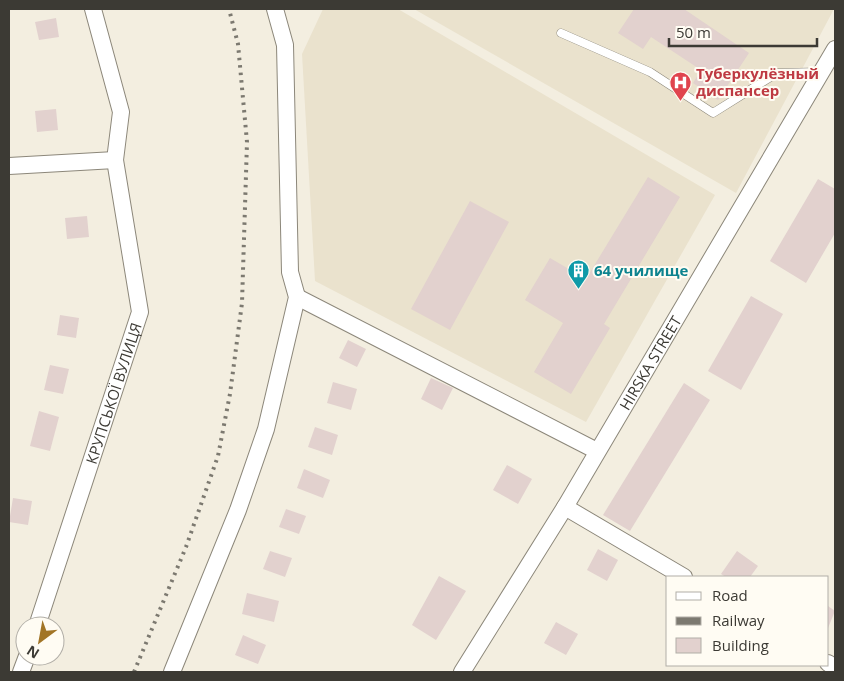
<svg xmlns="http://www.w3.org/2000/svg" width="844" height="681" viewBox="0 0 844 681" font-family="'Open Sans',sans-serif">
	<style>
		.built { fill: #eae2cd }
		.building { fill: #e2d1ce }
		.lines { fill: none; stroke-linecap: round; stroke-linejoin: round }
		.service-casing { stroke: #8c877a; stroke-width: 9 }
		.minor-casing { stroke: #8c877a; stroke-width: 18 }
		.service { stroke: #fff; stroke-width: 8 }
		.minor { stroke: #fff; stroke-width: 16 }
		.rail { stroke: #7c7970; stroke-width: 4; stroke-dasharray: 2.5 5; stroke-linecap: butt }
		.labels { text-anchor: middle; dominant-baseline: central; stroke-width: 4; stroke-linejoin: round; paint-order: stroke }
		.health-label { font-size: 15px; font-weight: bold; fill: #be3a42; stroke: #fffcf3; text-anchor: start }
		.culture-label { font-size: 15px; font-weight: bold; fill: #0d838f; stroke: #fffcf3; text-anchor: start }
		.street-label { font-size: 15px; fill: #3c3a34; stroke: #fffcf3 }
	</style>
	<rect width="100%" height="100%" fill="#f3eee0"/>
	<g class="built">
		<path d="M 323,9 L 398,9 L 715,195 L 586,422 L 315,281 L 302,54 Z"/>
		<path d="M 414,9 L 834,9 L 736,193 Z"/>
	</g>
	<g class="building">
		<path d="M 634,9 L 684,9 L 749,53 L 718,100 L 693,83 L 701,70 L 651,37 L 643,49 L 618,33 Z"/>
		<path d="M 56,18 L 59,37 L 39,40 L 35,22 Z"/>
		<path d="M 56,109 L 58,130 L 37,132 L 35,111 Z"/>
		<path d="M 648,177 L 680,197 L 604,324 L 610,328 L 571,394 L 534,372 L 563,323 L 525,300 L 550,258 L 586,279 Z"/>
		<path d="M 818,179 L 835,189 L 835,233 L 806,283 L 770,261 Z"/>
		<path d="M 470,201 L 509,222 L 450,330 L 411,309 Z"/>
		<path d="M 87,216 L 89,237 L 67,239 L 65,218 Z"/>
		<path d="M 751,296 L 783,314 L 741,390 L 708,371 Z"/>
		<path d="M 60,315 L 79,318 L 76,338 L 57,335 Z"/>
		<path d="M 348,340 L 366,349 L 357,367 L 339,358 Z"/>
		<path d="M 50,365 L 69,369 L 63,394 L 44,390 Z"/>
		<path d="M 431,378 L 453,388 L 442,410 L 421,399 Z"/>
		<path d="M 333,382 L 357,389 L 351,410 L 327,403 Z"/>
		<path d="M 684,383 L 710,400 L 630,531 L 603,515 Z"/>
		<path d="M 39,411 L 59,417 L 50,451 L 30,446 Z"/>
		<path d="M 315,427 L 338,435 L 332,455 L 308,447 Z"/>
		<path d="M 507,465 L 532,479 L 518,504 L 493,490 Z"/>
		<path d="M 304,469 L 330,480 L 323,498 L 297,488 Z"/>
		<path d="M 13,498 L 32,501 L 28,525 L 9,522 Z"/>
		<path d="M 286,509 L 306,516 L 299,534 L 279,527 Z"/>
		<path d="M 598,549 L 618,560 L 607,581 L 587,570 Z"/>
		<path d="M 270,551 L 292,558 L 285,577 L 263,569 Z"/>
		<path d="M 737,551 L 758,566 L 750,577 L 726,577 L 721,574 Z"/>
		<path d="M 439,576 L 466,591 L 436,640 L 412,625 Z"/>
		<path d="M 247,593 L 279,601 L 274,622 L 242,614 Z"/>
		<path d="M 828,606 L 835,611 L 828,628 Z"/>
		<path d="M 556,622 L 578,634 L 566,655 L 544,643 Z"/>
		<path d="M 243,635 L 266,645 L 258,664 L 235,655 Z"/>
	</g>
	<g class="lines">
		<defs>
			<path id="service" d="M 561,33 L 650,72 L 713,113 L 777,73 L 820,72"/>
			<g id="minor">
				<path d="M 9,166 L 115,160"/>
				<path d="M 297,297 L 597,451"/>
				<path d="M 565,507 L 684,577"/>
				<path id="s1" d="M 37,626 L 140,312 L 115,160 L 121,112 L 93,9"/>
				<path d="M 828,663 L 835,668"/>
				<path d="M 21,672 L 27,656"/>
				<path d="M 172,672 L 238,510 L 266,429 L 297,297 L 290,272 L 285,45 L 275,9"/>
				<path id="s2" d="M 462,672 L 565,507 L 835,49"/>
			</g>
		</defs>
		<use href="#service" class="service-casing"/>
		<use href="#minor" class="minor-casing"/>
		<use href="#service" class="service"/>
		<use href="#minor" class="minor"/>
		<path class="rail" d="M 134,672 L 186,547 L 218,456 L 230,394 L 242,303 L 247,142 L 238,44 L 229,9"/>
	</g>
	<defs>
		<symbol id="hospital-pin" viewBox="-11 -11 22 30"><path d="M0 17L-7.5 6A9.5 9.5 0 1 1 7.5 6Z" fill="#e0444e" stroke="#fffcf3"/><path d="M-5-5h3v3.5h4V-5h3V5h-3V1.5h-4V5h-3Z" fill="#fff"/></symbol>
		<symbol id="building-pin" viewBox="-11 -11 22 30"><path d="M0 17L-7.5 6A9.5 9.5 0 1 1 7.5 6Z" fill="#0f9aa8" stroke="#fffcf3"/><path d="M-4-6H4V6H1V3H-1V6H-4ZM-2.5-4.3h1.7v1.8h-1.7ZM.8-4.3h1.7v1.8H.8ZM-2.5-1h1.7V.8h-1.7ZM.8-1h1.7V.8H.8Z" fill="#fff"/></symbol>
	</defs>
	<g fill-rule="evenodd">
		<use href="#hospital-pin" x="668" y="70" width="25" height="34"/>
		<use href="#building-pin" x="566" y="258" width="25" height="34"/>
	</g>
	<g class="labels">
		<g class="health-label">
			<text x="696" y="73">Туберкулёзный<tspan x="696" dy="17">диспансер</tspan></text>
		</g>
		<g class="culture-label">
			<text x="594" y="270">64 училище</text>
		</g>
		<g class="street-label">
			<text stroke="none"><textPath href="#s2" startOffset="362">HIRSKA STREET</textPath></text>
			<text stroke="none"><textPath href="#s1" startOffset="245">КРУПСЬКОЇ ВУЛИЦЯ</textPath></text>
		</g>
	</g>
	<rect width="844" height="681" fill="none" stroke="#3c3a34" stroke-width="20"/>
	<rect x="666" y="576" width="162" height="90" fill="#fffcf3" stroke="#b1aea7"/>
	<rect x="676" y="592" width="25" height="8" fill="#ffffff" stroke="#b1aea7"/>
	<text x="712" y="601" font-size="15" fill="#3c3a34">Road</text>
	<rect x="676" y="617" width="25" height="8" fill="#7c7970" stroke="#b1aea7"/>
	<text x="712" y="626" font-size="15" fill="#3c3a34">Railway</text>
	<rect x="676" y="638" width="25" height="15" fill="#e2d1ce" stroke="#b1aea7"/>
	<text x="712" y="651" font-size="15" fill="#3c3a34">Building</text>
	<g transform="translate(40 641) rotate(212)"><circle r="24" fill="#fffcf3" stroke="#b1aea7"/>
	<path d="M0-4L9 19L0 12L-9 19Z" fill="#a27526"/>
	<text y="-8" font-size="14" font-weight="bold" text-anchor="middle" fill="#3c3a34">N</text>
	</g>
	<path d="M669 38v8h148v-8" fill="none" stroke="#3c3a34" stroke-width="2.5"/>
	<text x="676" y="38" font-size="15" fill="#3c3a34" stroke="#fffcf3" stroke-width="4" paint-order="stroke">50 m</text>
</svg>
